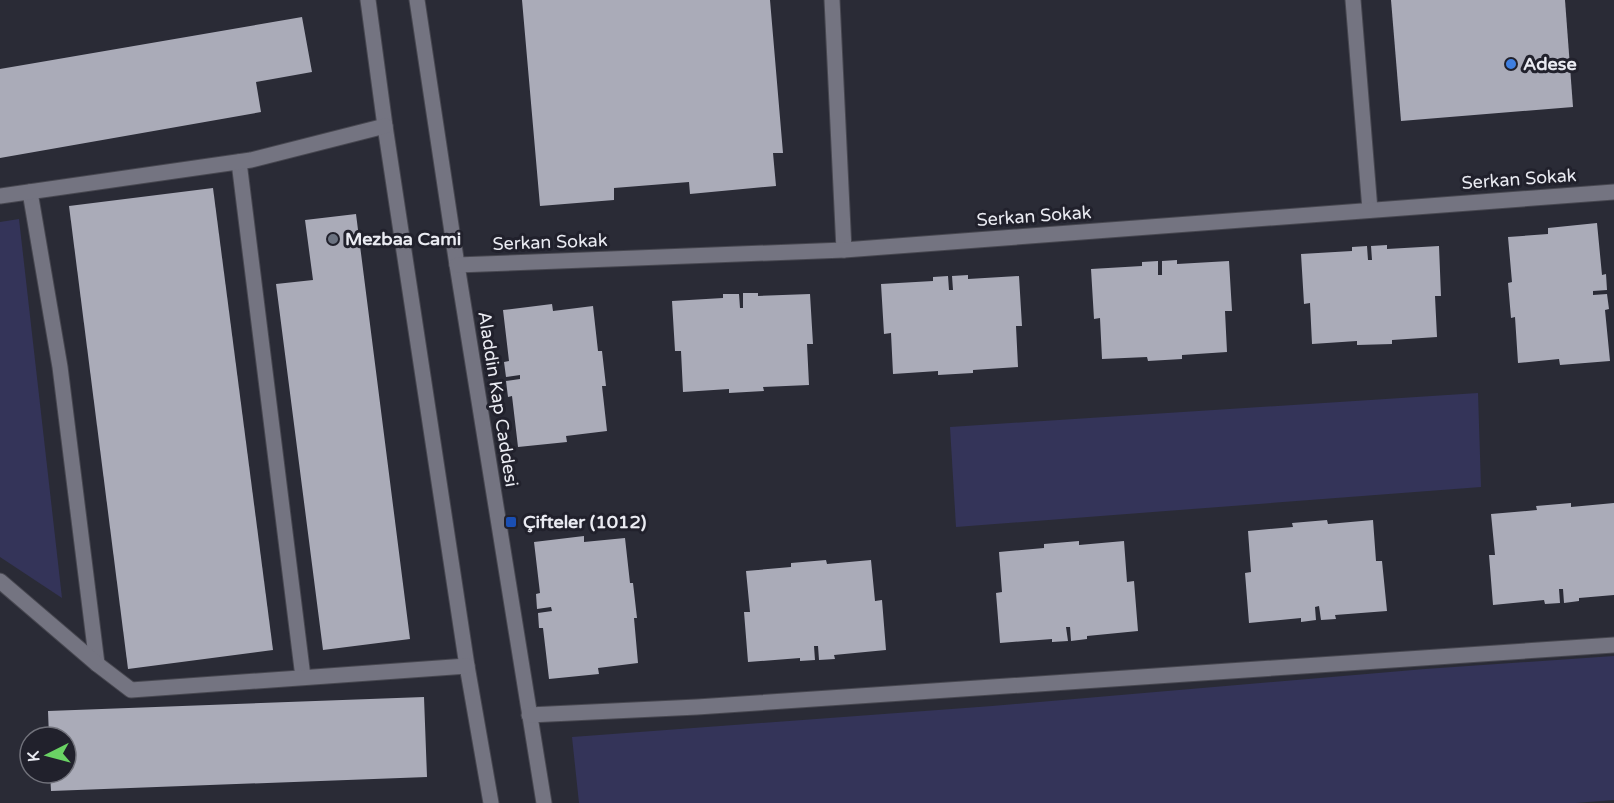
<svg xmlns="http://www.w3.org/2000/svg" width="1614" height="803" viewBox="0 0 1614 803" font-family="'Varela Round',sans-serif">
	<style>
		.green { fill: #343459 }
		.building { fill: #aaabb8 }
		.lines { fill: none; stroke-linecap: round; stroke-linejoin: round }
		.minor-casing { stroke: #474750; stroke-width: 17 }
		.minor { stroke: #747481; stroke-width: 15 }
		.shop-dot { fill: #3f7fe0; stroke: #21212c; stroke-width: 2 }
		.worship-dot { fill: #6b7280; stroke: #21212c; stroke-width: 2 }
		.transit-dot { fill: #1a4fb4; stroke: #21212c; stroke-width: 2 }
		.labels { text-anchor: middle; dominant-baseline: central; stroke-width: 6; stroke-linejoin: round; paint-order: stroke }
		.poi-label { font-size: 18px; font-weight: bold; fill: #eaebf2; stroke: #21212c; text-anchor: start }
		.street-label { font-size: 18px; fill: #eaebf2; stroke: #21212c }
	</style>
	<rect width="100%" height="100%" fill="#2a2b36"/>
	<g class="green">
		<path d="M 19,219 L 62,598 L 0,557 L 0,222 Z"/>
		<path d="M 1478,393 L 1481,487 L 956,527 L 950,427 Z"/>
		<path d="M 1614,656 L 1614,800 L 1576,803 L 579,803 L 572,737 L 992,706 L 1425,669 Z"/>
	</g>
	<g class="building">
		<path d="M 522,0 L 770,0 L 783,153 L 773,153 L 776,186 L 690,194 L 689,182 L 614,188 L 614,200 L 540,206 Z"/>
		<path d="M 1391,0 L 1565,0 L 1573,107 L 1401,121 Z"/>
		<path d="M 302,17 L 312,72 L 256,82 L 261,112 L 0,158 L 0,69 Z"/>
		<path d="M 213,188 L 273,650 L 128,669 L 69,206 Z"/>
		<path d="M 356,214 L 410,639 L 323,650 L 276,284 L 313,280 L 305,220 Z"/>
		<path d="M 1597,223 L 1602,275 L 1606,274 L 1607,290 L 1593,291 L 1593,295 L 1607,294 L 1609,309 L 1605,310 L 1610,361 L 1560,365 L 1559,359 L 1518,363 L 1515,317 L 1511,318 L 1508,283 L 1512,282 L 1508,237 L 1548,234 L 1548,228 Z"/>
		<path d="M 1387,245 L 1387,249 L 1439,246 L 1441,296 L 1435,296 L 1437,337 L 1392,340 L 1392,344 L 1357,345 L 1357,341 L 1312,344 L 1310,303 L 1304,304 L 1301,254 L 1352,251 L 1352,247 L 1367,246 L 1368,260 L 1372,260 L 1371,246 Z"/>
		<path d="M 1177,260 L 1177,264 L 1229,261 L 1232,311 L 1225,311 L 1227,352 L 1182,355 L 1182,359 L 1148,361 L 1147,357 L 1102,359 L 1100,318 L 1094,319 L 1091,269 L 1142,266 L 1142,262 L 1158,261 L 1158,275 L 1162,275 L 1162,261 Z"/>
		<path d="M 968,275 L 968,279 L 1019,276 L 1022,326 L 1016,326 L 1018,367 L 973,370 L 973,373 L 938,375 L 938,371 L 893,374 L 891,333 L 884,334 L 881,284 L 933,281 L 933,277 L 948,276 L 949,290 L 953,290 L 952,276 Z"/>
		<path d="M 743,293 L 758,293 L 758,296 L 810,294 L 813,344 L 807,344 L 809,385 L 763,387 L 764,391 L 729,393 L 729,389 L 683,392 L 681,351 L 675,351 L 672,301 L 723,298 L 723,294 L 739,294 L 740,308 L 743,308 Z"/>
		<path d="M 552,304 L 553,311 L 593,306 L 598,351 L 602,351 L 606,386 L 602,386 L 607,431 L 566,436 L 567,442 L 518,447 L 512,396 L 508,397 L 506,381 L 520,379 L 520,375 L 506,377 L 504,362 L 509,361 L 503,310 Z"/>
		<path d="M 1571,503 L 1571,507 L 1614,503 L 1614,595 L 1579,598 L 1579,601 L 1564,603 L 1563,589 L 1559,589 L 1560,603 L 1545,604 L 1544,600 L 1493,605 L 1489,555 L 1495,555 L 1491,514 L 1537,510 L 1536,506 Z"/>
		<path d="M 1327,520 L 1328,524 L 1373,520 L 1376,561 L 1382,561 L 1387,611 L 1335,615 L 1336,619 L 1321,620 L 1319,606 L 1315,607 L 1316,620 L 1301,622 L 1301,618 L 1249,623 L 1245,573 L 1251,572 L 1248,531 L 1293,527 L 1292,523 Z"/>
		<path d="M 584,536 L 584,542 L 625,538 L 630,583 L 633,583 L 637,618 L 634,618 L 638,663 L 598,668 L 599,674 L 549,679 L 543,628 L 539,628 L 538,613 L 552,611 L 551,607 L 537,609 L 536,594 L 540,593 L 534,542 Z"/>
		<path d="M 1079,541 L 1079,545 L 1124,541 L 1127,582 L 1134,581 L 1138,631 L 1087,636 L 1087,639 L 1071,641 L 1070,627 L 1066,627 L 1068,641 L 1052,642 L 1052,639 L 1000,643 L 996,593 L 1002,592 L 999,552 L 1044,548 L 1044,544 Z"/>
		<path d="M 826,560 L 827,564 L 871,560 L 875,601 L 882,600 L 886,650 L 834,655 L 835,659 L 819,660 L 818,646 L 814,646 L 815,660 L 800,661 L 800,658 L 748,662 L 744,612 L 750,612 L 746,571 L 791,567 L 791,563 Z"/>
		<path d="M 424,697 L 427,777 L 51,791 L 50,773 L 66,773 L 66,737 L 49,737 L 48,711 Z"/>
	</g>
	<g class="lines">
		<defs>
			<g id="minor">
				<path d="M 368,0 L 385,126 L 467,666 L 491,803"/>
				<path d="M 417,0 L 457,265 L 544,803"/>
				<path d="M 832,0 L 844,250"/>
				<path d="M 1353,0 L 1370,210"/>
				<path d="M 239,162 L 303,677"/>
				<path d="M 30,192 L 60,367 L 97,664"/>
				<path d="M 0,196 L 251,160 L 385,126"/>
				<path d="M 457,265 L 844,250 L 1614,192"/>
				<path d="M 0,581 L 97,664 L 131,690 L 467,666"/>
				<path d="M 529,715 L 697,707 L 1614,645"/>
			</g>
		</defs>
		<use href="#minor" class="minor-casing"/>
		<use href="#minor" class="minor"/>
	</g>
	<circle class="shop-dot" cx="1511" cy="64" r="6"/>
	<circle class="worship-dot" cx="333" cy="239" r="6"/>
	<rect class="transit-dot" x="505" y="516" width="12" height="12" rx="3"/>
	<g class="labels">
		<g class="poi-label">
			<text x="1523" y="64">Adese</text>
			<text x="345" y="239">Mezbaa Cami</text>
			<text x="523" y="522">Çifteler (1012)</text>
		</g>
		<g class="street-label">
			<text transform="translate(1519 179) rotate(-4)">Serkan Sokak</text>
			<text transform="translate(1034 216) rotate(-4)">Serkan Sokak</text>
			<text transform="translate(550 242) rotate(-2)">Serkan Sokak</text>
			<text transform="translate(498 399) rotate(81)">Aladdin Kap Caddesi</text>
		</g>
	</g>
	<g transform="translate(48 755) rotate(264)"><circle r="28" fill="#21212c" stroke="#71727b" stroke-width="1.5"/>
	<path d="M0-4.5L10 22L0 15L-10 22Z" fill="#6ad364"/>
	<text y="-9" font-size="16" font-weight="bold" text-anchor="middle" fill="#eaebf2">K</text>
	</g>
</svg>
